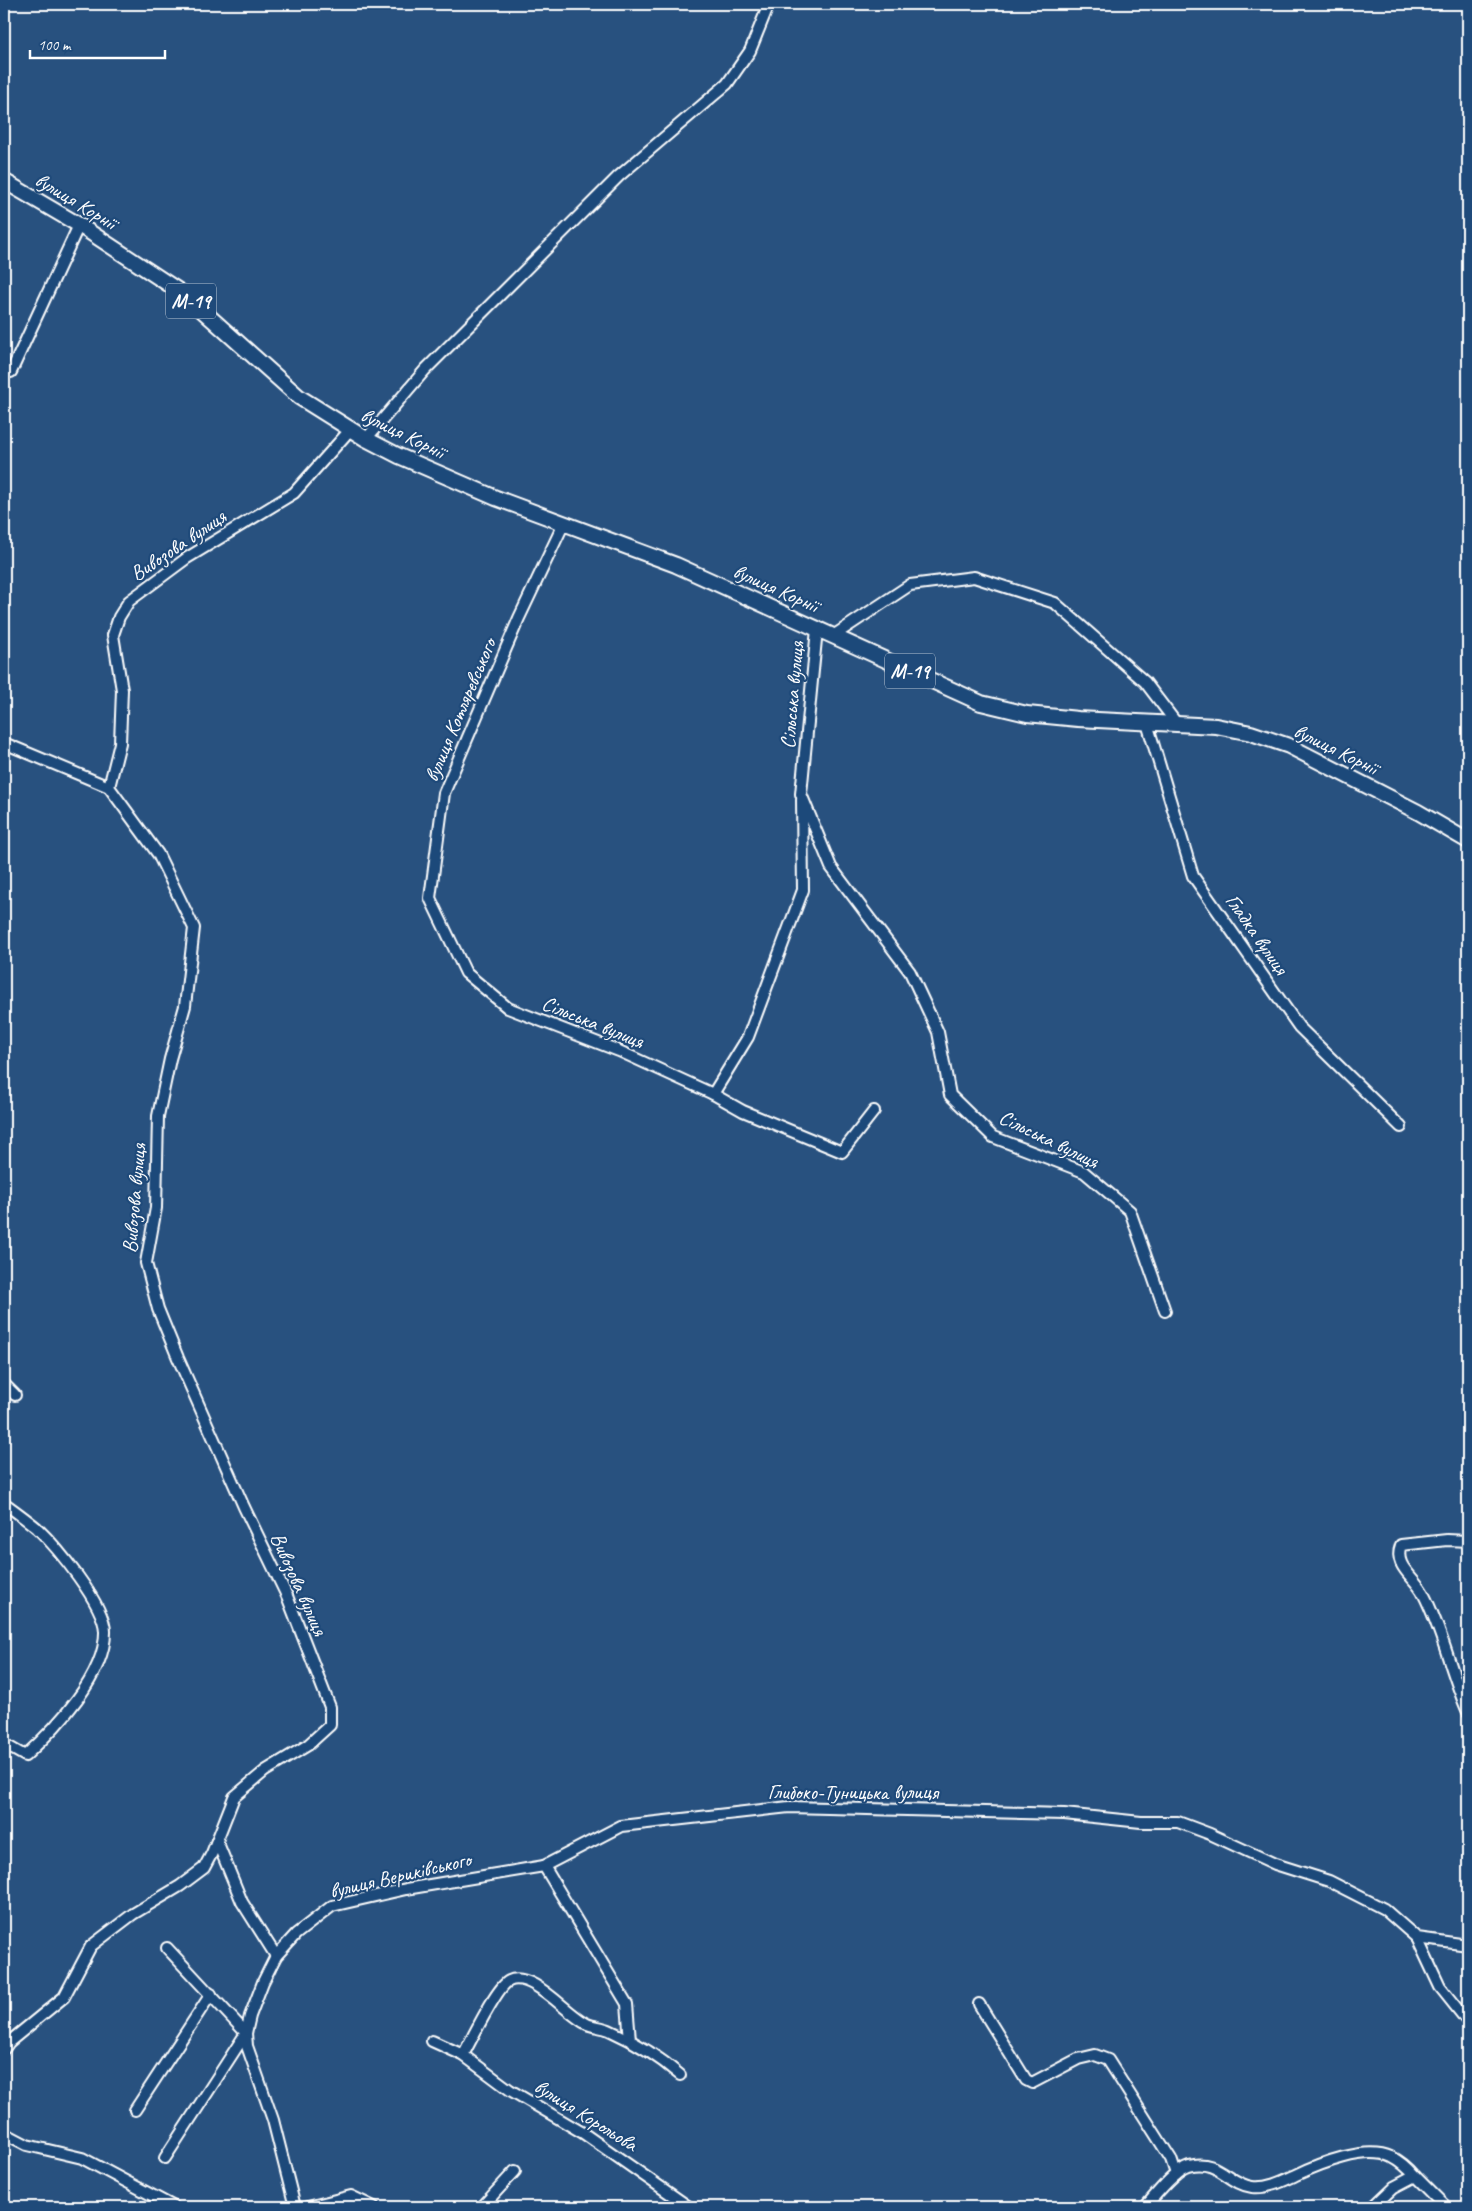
<svg xmlns="http://www.w3.org/2000/svg" width="1472" height="2211" viewBox="0 0 1472 2211" font-family="Caveat,sans-serif">
	<style>
		.lines { fill: none; stroke-linecap: round; stroke-linejoin: round }
		.minor-casing { stroke: #fff; stroke-width: 14 }
		.highway-casing { stroke: #fff; stroke-width: 18 }
		.minor { stroke: #1f4a7a; stroke-width: 10 }
		.highway { stroke: #1f4a7a; stroke-width: 14 }
		.labels { text-anchor: middle; dominant-baseline: central; stroke-width: 4.5; stroke-linejoin: round; paint-order: stroke }
		.shield { fill: #1f4a7a; stroke: #bcc9d7; stroke-width: 1 }
		.shield-label { font-size: 20px; font-weight: bold; fill: #fff }
		.street-label { font-size: 21px; fill: #fff; stroke: #1f4a7a }
	</style>
	<rect width="100%" height="100%" fill="#28517f"/>
	<filter id="ink" filterUnits="userSpaceOnUse"><feTurbulence type="fractalNoise" baseFrequency=".02" numOctaves="2"/><feDisplacementMap in="SourceGraphic" scale="10" xChannelSelector="R" yChannelSelector="G"/><feConvolveMatrix kernelMatrix="1 2 1 2 8 2 1 2 1" color-interpolation-filters="sRGB"/></filter>
	<g filter="url(#ink)">
		<g class="lines">
			<defs>
				<g id="minor">
					<path d="M 4,370 L 11,372 L 79,225"/>
					<path d="M 366,439 L 425,370 L 619,176 L 727,84 L 750,51 L 769,4"/>
					<path d="M 564,523 L 519,618 L 444,793 L 430,898 L 466,973 L 508,1008 L 619,1051 L 713,1094"/>
					<path d="M 817,629 L 801,794 L 831,867 L 910,972 L 938,1032 L 950,1095 L 993,1137 L 1084,1172 L 1130,1211 L 1165,1311"/>
					<path d="M 833,636 L 910,585 L 974,577 L 1055,603 L 1145,682 L 1177,724"/>
					<path d="M 1147,723 L 1193,876 L 1299,1027 L 1401,1127"/>
					<path d="M 4,743 L 109,787"/>
					<path d="M 802,800 L 803,890 L 748,1037 L 713,1094 L 743,1111 L 842,1152 L 874,1111"/>
					<path d="M 4,1384 L 15,1395"/>
					<path d="M 4,1503 C 15,1511 26,1519 37,1528 C 57,1547 104,1604 105,1631 C 106,1675 56,1728 25,1756 L 4,1744"/>
					<path d="M 1468,1541 L 1447,1540 L 1401,1545 C 1393,1566 1414,1576 1423,1593 C 1443,1631 1451,1674 1468,1712"/>
					<path d="M 217,1841 L 242,1902 L 276,1956"/>
					<path d="M 1417,1938 L 1440,1987 L 1468,2022"/>
					<path d="M 979,2004 L 1026,2080 L 1032,2083 L 1078,2059 L 1095,2055 L 1108,2060 L 1171,2159 L 1176,2174"/>
					<path d="M 630,2040 L 627,2004 L 544,1866 L 621,1826 L 789,1807 L 1064,1814 L 1141,1822 L 1178,1822 L 1210,1834 L 1275,1864 L 1329,1881 L 1384,1909 L 1417,1938 L 1468,1945"/>
					<path d="M 432,2041 L 463,2055 L 510,2090 L 583,2133 L 689,2207"/>
					<path d="M 4,2049 L 9,2042 L 64,1997 L 91,1946 L 133,1914 L 180,1886 L 204,1868 L 212,1853 L 234,1797 L 265,1771 L 308,1745 L 330,1725 L 330,1707 L 287,1596 L 244,1507 L 178,1358 L 158,1309 L 146,1263 L 156,1208 L 158,1116 L 170,1059 L 185,1006 L 194,928 L 158,854 L 109,787 L 120,743 L 122,690 L 113,635 L 119,617 L 129,601 L 187,558 L 294,493 L 350,430"/>
					<path d="M 463,2055 C 471,2041 497,1986 509,1981 C 532,1970 567,2015 587,2024 C 594,2027 602,2027 609,2030 C 636,2042 658,2056 680,2075"/>
					<path d="M 135,2110 L 211,1994"/>
					<path d="M 4,2133 L 27,2145 L 82,2158 L 174,2207"/>
					<path d="M 165,2158 L 246,2033 L 167,1948"/>
					<path d="M 295,2207 L 273,2120 L 247,2046 L 246,2033 L 250,2016 L 263,1982 L 276,1956 L 296,1934 L 332,1906 L 406,1889 L 544,1866"/>
					<path d="M 308,2207 L 351,2196 L 374,2207"/>
					<path d="M 482,2207 L 515,2171"/>
					<path d="M 1145,2207 C 1155,2196 1175,2170 1189,2166 C 1218,2158 1228,2184 1252,2187 C 1267,2189 1283,2181 1296,2175 C 1319,2164 1366,2145 1392,2157 C 1400,2161 1409,2169 1415,2176"/>
					<path d="M 1373,2207 L 1394,2187 L 1415,2176 L 1446,2207"/>
				</g>
				<path id="highway" d="M 4,181 L 79,225 L 185,295 L 299,397 L 366,439 L 399,456 L 496,498 L 676,565 L 981,703 L 1027,714 L 1078,719 L 1216,726 L 1251,733 L 1289,746 L 1418,812 L 1468,841"/>
			</defs>
			<use href="#minor" class="minor-casing"/>
			<use href="#highway" class="highway-casing"/>
			<use href="#minor" class="minor"/>
			<use href="#highway" class="highway"/>
		</g>
	</g>
	<g class="labels">
		<g class="shield">
			<rect x="166" y="283.5" width="50" height="35" rx="4"/>
			<rect x="885" y="653.5" width="50" height="35" rx="4"/>
		</g>
		<g class="shield-label">
			<text x="191" y="301">М-19</text>
			<text x="910" y="671">М-19</text>
		</g>
		<g class="street-label">
			<text transform="translate(76 201) rotate(31)">вулиця Корнії</text>
			<text transform="translate(403 433) rotate(26)">вулиця Корнії</text>
			<text transform="translate(178 545) rotate(-34)">Вивозова вулиця</text>
			<text transform="translate(776 588) rotate(24)">вулиця Корнії</text>
			<text transform="translate(792 695) rotate(-85)">Сільська вулиця</text>
			<text transform="translate(460 710) rotate(-67)">вулиця Котляревського</text>
			<text transform="translate(1336 749) rotate(26)">вулиця Корнії</text>
			<text transform="translate(1257 934) rotate(55)">Гладка вулиця</text>
			<text transform="translate(593 1022) rotate(22)">Сільська вулиця</text>
			<text transform="translate(1049 1139) rotate(26)">Сільська вулиця</text>
			<text transform="translate(134 1198) rotate(-85)">Вивозова вулиця</text>
			<text transform="translate(299 1584) rotate(66)">Вивозова вулиця</text>
			<text x="853" y="1792">Глибоко-Туницька вулиця</text>
			<text transform="translate(400 1875) rotate(-13)">вулиця Вериківського</text>
			<text transform="translate(586 2115) rotate(32)">вулиця Корольова</text>
		</g>
	</g>
	<rect width="1472" height="2211" fill="none" stroke="#1f4a7a" stroke-width="20"/>
	<rect x="10" y="10" width="1452" height="2191" fill="none" stroke="#fff" stroke-width="2" filter="url(#ink)"/>
	<path d="M30 50v8h135v-8" fill="none" stroke="#ffffff" stroke-width="2.5"/>
	<text x="38" y="50" font-size="15" fill="#ffffff" stroke="#1f4a7a" stroke-width="4" paint-order="stroke">100 m</text>
</svg>
